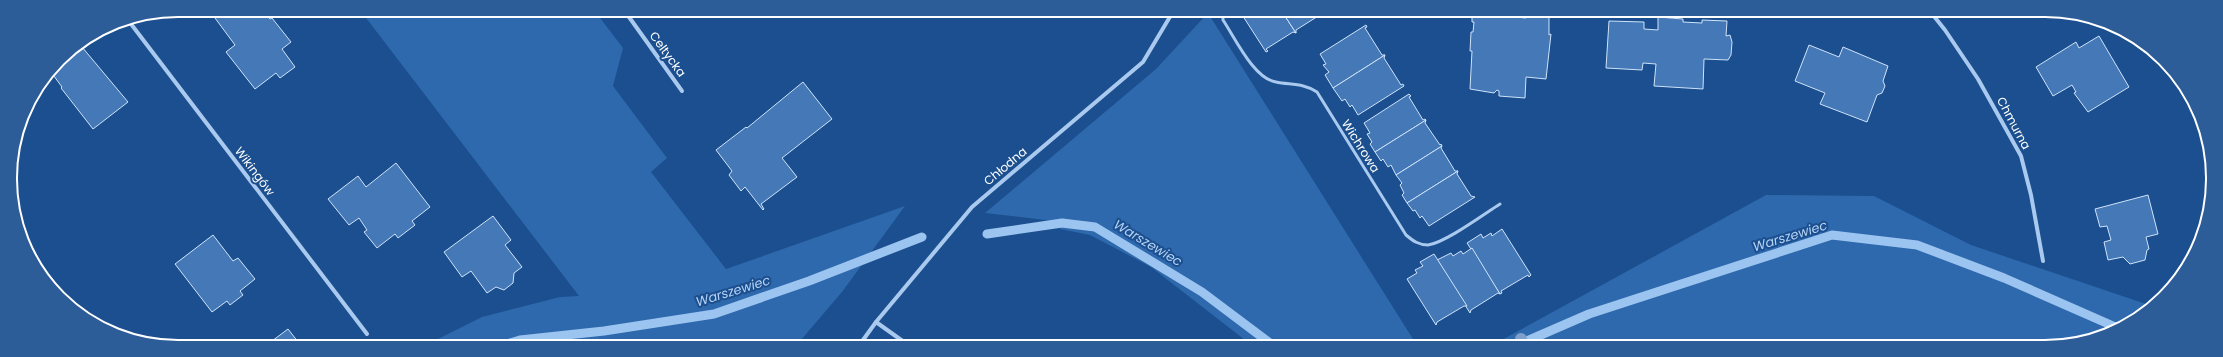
<svg xmlns="http://www.w3.org/2000/svg" width="2223" height="357" viewBox="0 0 2223 357" font-family="Poppins,sans-serif">
	<style>
		.green { fill: #2e69ad }
		.lines { fill: none; stroke-linecap: round; stroke-linejoin: round }
		.stream { stroke: #9cc4f0; stroke-width: 9 }
		.building { fill: #4478b7; stroke: #cfe3fa }
		.lane { stroke: #a9c9ee; stroke-width: 3 }
		.street { stroke: #a9c9ee; stroke-width: 4 }
		.tree { fill: #7ea0ca }
		.labels { text-anchor: middle; dominant-baseline: central; stroke-width: 4; stroke-linejoin: round; paint-order: stroke }
		.street-label { font-size: 12px; fill: #fff; stroke: #1b4f8f }
		.water-label { font-size: 13px; font-style: italic; fill: #b5d3f5; stroke: #1b4f8f }
		.rim { fill: none; stroke: #fff; stroke-width: 2 }
	</style>
	<rect width="100%" height="100%" fill="#1b4f8f"/>
	<g class="green">
		<path d="M 360,10 L 594,10 L 623,48 L 613,86 L 667,158 L 651,172 L 726,269 L 905,206 L 842,292 L 795,347 L 422,347 L 482,317 L 560,297 L 579,296 Z"/>
		<path d="M 1208,13 L 1418,347 L 1254,347 L 1151,267 L 1090,235 L 1060,229 L 1062,222 L 985,213 L 1156,69 Z"/>
		<path d="M 1766,195 L 1874,196 L 1971,245 L 2152,306 L 2119,330 L 2056,347 L 1478,347 L 1500,341 Z"/>
	</g>
	<g class="lines">
		<g class="stream">
			<path d="M 987,234 L 1062,223 L 1095,227 L 1202,292 L 1275,347"/>
			<path d="M 497,347 L 520,340 L 604,331 L 714,314 L 809,281 L 922,237"/>
			<path d="M 1513,347 L 1589,314 L 1832,235 L 1917,245 L 2004,278 L 2120,329"/>
		</g>
	</g>
	<g class="building">
		<path d="M 225,10 L 266,10 L 268,12 L 265,14 L 270,19 L 272,18 L 291,42 L 282,49 L 295,67 L 280,78 L 276,73 L 255,89 L 226,52 L 235,45 L 215,18 Z"/>
		<path d="M 690,10 L 710,10 L 710,12 Z"/>
		<path d="M 1239,10 L 1281,10 L 1296,33 L 1293,32 L 1266,49 L 1268,51 L 1266,52 Z"/>
		<path d="M 1281,10 L 1323,10 L 1326,14 L 1323,13 L 1296,30 L 1296,33 Z"/>
		<path d="M 1466,10 L 1503,10 L 1507,11 L 1506,16 L 1526,18 L 1527,12 L 1533,10 L 1549,13 L 1549,35 L 1551,34 L 1546,79 L 1526,77 L 1525,98 L 1499,96 L 1499,91 L 1497,90 L 1494,93 L 1470,89 L 1472,51 L 1470,51 L 1471,32 L 1473,32 L 1474,22 L 1472,22 L 1472,11 Z"/>
		<path d="M 1658,17 L 1683,19 L 1683,22 L 1702,23 L 1702,20 L 1727,21 L 1726,36 L 1730,35 L 1732,42 L 1731,55 L 1728,60 L 1704,59 L 1703,89 L 1654,86 L 1656,64 L 1643,63 L 1642,70 L 1606,68 L 1609,21 L 1644,22 L 1644,29 L 1658,30 Z"/>
		<path d="M 1366,25 L 1367,27 L 1365,28 L 1382,55 L 1385,55 L 1333,88 L 1325,75 L 1329,72 L 1323,65 L 1326,64 L 1320,54 Z"/>
		<path d="M 2099,36 L 2129,87 L 2088,112 L 2074,93 L 2076,92 L 2072,85 L 2053,96 L 2036,67 L 2076,42 L 2079,48 Z"/>
		<path d="M 1809,45 L 1839,57 L 1843,47 L 1888,66 L 1883,81 L 1885,86 L 1882,93 L 1877,95 L 1867,122 L 1820,104 L 1825,93 L 1795,81 Z"/>
		<path d="M 82,47 L 128,102 L 93,129 L 61,88 L 62,87 L 51,72 Z"/>
		<path d="M 1385,55 L 1384,58 L 1401,85 L 1403,84 L 1404,86 L 1358,115 L 1352,105 L 1350,107 L 1345,99 L 1342,101 L 1333,88 Z"/>
		<path d="M 803,82 L 832,119 L 782,158 L 797,177 L 761,204 L 764,209 L 763,210 L 745,187 L 741,191 L 729,175 L 732,171 L 716,150 L 746,127 L 747,128 Z"/>
		<path d="M 1409,94 L 1411,96 L 1409,97 L 1423,120 L 1425,119 L 1426,120 L 1375,152 L 1370,144 L 1372,142 L 1367,134 L 1370,133 L 1364,123 Z"/>
		<path d="M 1426,120 L 1425,123 L 1440,145 L 1441,144 L 1442,146 L 1396,175 L 1391,165 L 1388,167 L 1383,159 L 1381,161 L 1375,152 Z"/>
		<path d="M 1442,146 L 1441,148 L 1455,171 L 1458,171 L 1407,203 L 1402,195 L 1404,193 L 1400,185 L 1402,183 L 1396,175 Z"/>
		<path d="M 396,163 L 430,207 L 412,221 L 415,225 L 398,238 L 395,234 L 377,248 L 364,232 L 367,230 L 359,218 L 349,225 L 328,199 L 358,176 L 366,187 Z"/>
		<path d="M 1458,171 L 1457,174 L 1471,196 L 1475,197 L 1429,226 L 1422,216 L 1420,218 L 1415,210 L 1413,211 L 1407,203 Z"/>
		<path d="M 2148,195 L 2158,234 L 2146,237 L 2149,249 L 2147,250 L 2145,260 L 2130,264 L 2123,257 L 2108,260 L 2104,242 L 2111,240 L 2107,226 L 2100,227 L 2095,209 Z"/>
		<path d="M 493,216 L 511,240 L 505,245 L 522,267 L 514,273 L 513,283 L 504,290 L 496,287 L 487,293 L 471,271 L 462,277 L 444,252 Z"/>
		<path d="M 1502,229 L 1531,275 L 1529,277 L 1528,275 L 1501,291 L 1502,293 L 1500,294 L 1467,243 L 1481,234 L 1483,238 L 1491,233 L 1492,236 Z"/>
		<path d="M 213,235 L 233,261 L 238,258 L 255,279 L 240,291 L 243,295 L 230,305 L 227,301 L 212,312 L 175,264 Z"/>
		<path d="M 1472,248 L 1500,294 L 1498,293 L 1471,310 L 1470,313 L 1437,260 L 1451,253 L 1453,256 L 1461,251 L 1463,254 Z"/>
		<path d="M 1434,254 L 1467,306 L 1464,306 L 1437,322 L 1436,325 L 1407,279 L 1417,273 L 1415,270 L 1423,266 L 1420,262 Z"/>
		<path d="M 288,329 L 302,347 L 264,347 Z"/>
	</g>
	<g class="lines">
		<path class="lane" d="M 1223,10 L 1223,20 C 1235,38 1254,79 1276,82 C 1290,85 1304,83 1317,92 L 1406,235 C 1413,241 1419,245 1428,245 C 1445,243 1484,214 1500,204"/>
		<g class="street">
			<path d="M 624,10 L 682,91"/>
			<path d="M 1929,10 L 1945,30 L 1978,79 L 2021,156 L 2031,195 L 2043,261"/>
			<path d="M 128,20 L 367,334"/>
			<path d="M 876,322 L 911,347"/>
			<path d="M 858,347 L 876,322 L 972,207 L 1143,62 L 1174,10"/>
		</g>
	</g>
	<circle class="tree" cx="1521" cy="339" r="6"/>
	<g class="labels">
		<g class="street-label">
			<text transform="translate(668 54) rotate(54)">Celtycka</text>
			<text transform="translate(2014 123) rotate(62)">Chmurna</text>
			<text transform="translate(1361 146) rotate(58)">Wichrowa</text>
			<text transform="translate(1005 166) rotate(-40)">Chłodna</text>
			<text transform="translate(255 171) rotate(53)">Wikingów</text>
		</g>
		<g class="water-label">
			<text transform="translate(1790 236) rotate(-17)">Warszewiec</text>
			<text transform="translate(1148 243) rotate(31)">Warszewiec</text>
			<text transform="translate(733 291) rotate(-17)">Warszewiec</text>
		</g>
	</g>
	<path d="M0 0H2223V357H0ZM178 17H2045A161 161 0 0 1 2206 178V179A161 161 0 0 1 2045 340H178A161 161 0 0 1 17 179V178A161 161 0 0 1 178 17Z" fill="#2d5d98" fill-rule="evenodd"/>
	<path class="rim" d="M178 17H2045A161 161 0 0 1 2206 178V179A161 161 0 0 1 2045 340H178A161 161 0 0 1 17 179V178A161 161 0 0 1 178 17Z"/>
</svg>
